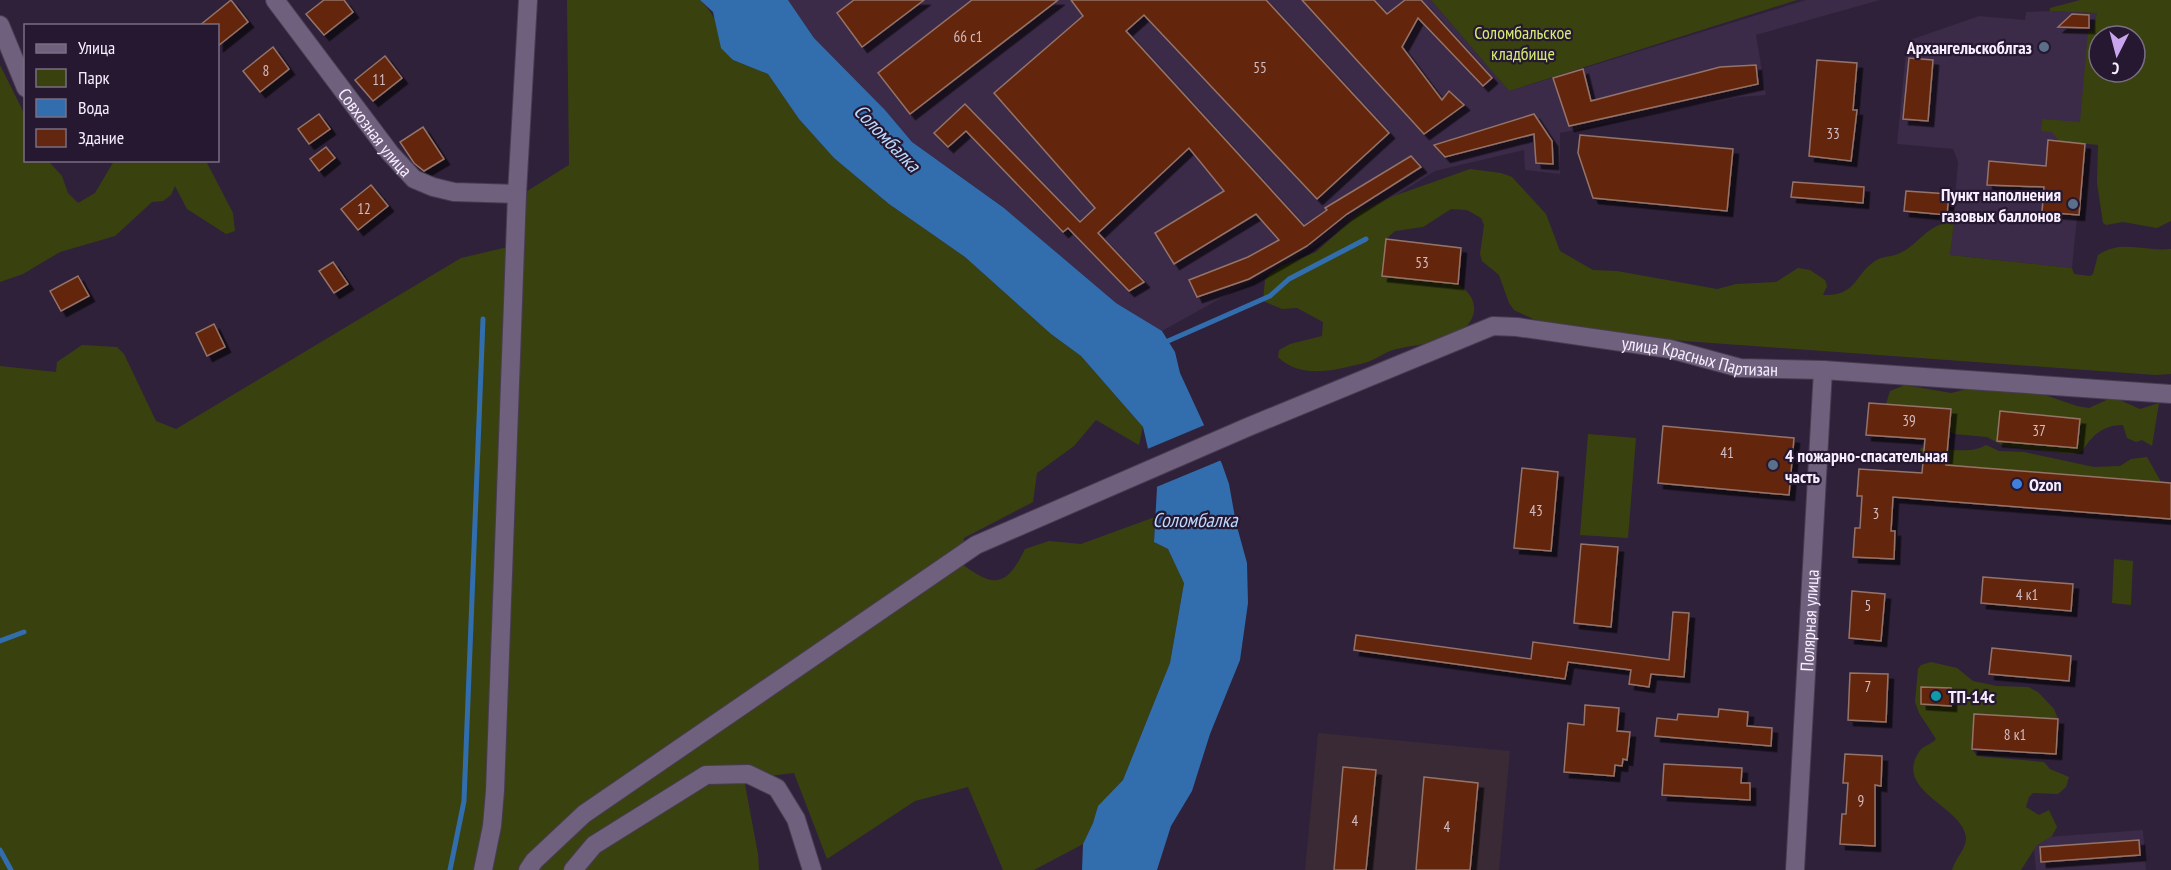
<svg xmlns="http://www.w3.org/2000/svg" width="2171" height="870" viewBox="0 0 2171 870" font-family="'PT Sans Narrow',sans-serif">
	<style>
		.built { fill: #3b2a48 }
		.education { fill: #3a2a35 }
		.green { fill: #39420f; fill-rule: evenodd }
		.water { fill: #326eae }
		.pier { fill: #2f213a }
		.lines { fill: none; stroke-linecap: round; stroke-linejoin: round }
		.stream { stroke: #326eae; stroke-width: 5 }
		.building { fill: #63260e; stroke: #957367; stroke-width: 1.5; filter: url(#shadow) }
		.street-casing { stroke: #483c52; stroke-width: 20 }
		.street { stroke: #6f607d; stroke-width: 18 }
		.service-dot { fill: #5c6f8a; stroke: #251830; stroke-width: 2 }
		.shop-dot { fill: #3f7fe0; stroke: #251830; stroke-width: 2 }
		.culture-dot { fill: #0f9aa8; stroke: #251830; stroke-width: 2 }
		.labels { text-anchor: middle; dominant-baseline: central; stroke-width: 4.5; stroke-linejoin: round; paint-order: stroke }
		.number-label { font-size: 15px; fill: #d2bcc3 }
		.park-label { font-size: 18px; fill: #d5ed73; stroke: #251830 }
		.poi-label { font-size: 18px; font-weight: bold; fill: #f7eeff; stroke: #251830; text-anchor: start }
		.street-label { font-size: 18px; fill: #f7eeff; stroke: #251830 }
		.water-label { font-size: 20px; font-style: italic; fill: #bcdbff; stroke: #251830 }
	</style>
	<defs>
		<filter id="shadow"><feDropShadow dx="5.5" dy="5.5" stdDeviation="0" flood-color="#0009"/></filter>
	</defs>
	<rect width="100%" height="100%" fill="#2f213a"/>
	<g class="built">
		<path d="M 788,0 L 1431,0 L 1509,91 L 1806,0 L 1880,0 L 1756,35 L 1766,95 L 1739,97 L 1560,133 L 1560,174 L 1525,170 L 1524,150 L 1435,171 L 1313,247 L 1162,331 L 1116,303 L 1004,208 L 912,142 L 885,110 L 814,38 Z"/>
		<path d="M 2050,11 L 2097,13 L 2072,268 L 1950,255 L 1958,162 L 1953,149 L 1897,144 L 1907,41 L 1979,16 L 2025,20 L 2026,12 Z"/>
		<path d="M 2143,830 L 2146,870 L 2036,870 L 2033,838 Z"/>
	</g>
	<path class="education" d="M 1318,733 L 1510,751 L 1499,870 L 1305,870 Z"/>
	<g class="green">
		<path d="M 567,0 L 700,0 C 717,15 723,39 733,60 L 768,74 L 799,119 L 834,158 L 889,204 L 965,257 L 1051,334 L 1081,356 L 1143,427 L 1139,445 L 1096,420 L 1074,446 L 1037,473 L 1033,502 L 964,538 L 962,564 C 995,589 1007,586 1025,549 L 1049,541 L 1081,544 L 1155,517 L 1154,542 L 1168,549 L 1184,582 L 1170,663 L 1123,780 L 1098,806 L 1093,823 L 1083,844 L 1034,870 L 1003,870 L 968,787 L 915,801 L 827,859 L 794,773 L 744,779 L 758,854 L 759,870 L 0,870 L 0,366 L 56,372 L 57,362 L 82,345 L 117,347 L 124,354 L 156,421 L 176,429 L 461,258 L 525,243 L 524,193 L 569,165 Z"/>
		<path d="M 1431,0 L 1797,0 L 1509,91 Z"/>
		<path d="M 2080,0 L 2171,0 L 2171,221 L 2157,228 L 2123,222 L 2106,225 L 2103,223 L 2097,183 L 2098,145 L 2059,141 L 2052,132 L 2041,131 L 2042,119 L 2080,122 L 2088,31 L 2093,31 L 2097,13 L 2050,11 L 2050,8 ZM 2099,36 L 2135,36 L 2135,72 L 2099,72 Z"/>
		<path d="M 0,65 L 25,115 L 26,160 L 48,161 L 62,176 L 68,193 L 78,203 L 95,193 L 114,161 L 206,161 L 233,213 L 235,231 L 226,234 L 187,209 L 175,186 L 171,195 L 163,201 L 152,202 L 115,236 L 60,252 L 23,274 L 0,282 Z"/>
		<path d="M 1470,169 L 1501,173 L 1512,177 L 1546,214 L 1560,251 L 1593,270 L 1617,271 L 1717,289 L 1736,284 L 1776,282 L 1798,268 L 1810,270 L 1825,280 L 1827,286 L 1823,295 C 1857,296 1853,276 1875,261 C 1882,256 1890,257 1898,254 C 1921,244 1923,226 1954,221 L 1950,255 L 2072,268 L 2074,274 L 2090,276 L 2093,274 L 2098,255 C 2122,239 2144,252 2171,249 L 2171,374 L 2155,375 L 1684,341 L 1556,325 L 1533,319 L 1514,310 L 1509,303 L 1499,275 L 1482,261 L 1480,254 L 1484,225 L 1481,218 L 1467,210 L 1451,209 L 1423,227 L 1395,231 L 1386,239 L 1382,275 C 1397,278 1451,279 1459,285 C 1468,291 1475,299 1474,311 C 1469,343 1418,343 1393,350 C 1383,353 1374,361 1364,363 C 1335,370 1302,380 1278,357 L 1279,350 L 1290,344 L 1322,336 L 1323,322 L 1297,308 L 1282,309 L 1263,301 L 1265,280 L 1270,274 L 1281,266 L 1316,252 L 1361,211 L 1391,197 Z"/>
		<path d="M 1905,385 L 1951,393 L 1972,388 L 2039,393 L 2077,406 L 2089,408 L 2113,397 L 2140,409 L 2159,403 L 2152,446 L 2142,440 L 2136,442 L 2127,438 L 2123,425 C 2103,425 2091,436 2082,452 L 2073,454 L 2004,446 L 1987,437 L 1954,434 L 1949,431 L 1951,410 L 1886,404 L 1890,391 Z"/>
		<path d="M 1588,434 L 1636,438 L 1628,538 L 1580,535 Z"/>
		<path d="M 1986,445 L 1999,451 L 2024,452 L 2094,467 L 2120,466 L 2131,459 L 2147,457 L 2161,482 L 1923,463 L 1918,456 L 1921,448 L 1925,447 C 1944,448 1970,455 1986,445 Z"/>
		<path d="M 2114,559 L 2133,561 L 2131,605 L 2112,603 Z"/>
		<path d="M 1931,662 L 1957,668 L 1973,681 L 1997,686 L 2028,687 L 2038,692 L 2054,709 L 2058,719 L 1974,714 L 1972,749 L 1977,756 L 2044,762 L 2050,769 L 2069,777 L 2066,787 L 2058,794 L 2033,793 L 2029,797 L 2026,807 L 2039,815 L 2049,810 L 2057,827 L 2052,836 L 2037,845 L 2021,870 L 1952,870 C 1955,859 1967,848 1966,837 C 1962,806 1893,791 1919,752 C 1923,745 1931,745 1936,739 L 1919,713 L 1915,702 L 1918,669 L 1921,665 Z"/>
	</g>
	<path class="water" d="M 700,0 L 788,0 L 814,38 L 885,110 L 912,142 L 1004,208 L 1116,303 L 1162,331 L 1175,352 L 1180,373 L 1222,464 L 1229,484 L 1236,523 L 1247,563 L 1248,603 L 1240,660 L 1210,734 L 1192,791 L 1171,826 L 1157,870 L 1082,870 L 1083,844 L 1093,823 L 1098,806 L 1123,780 L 1170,663 L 1184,583 L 1168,549 L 1154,542 L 1157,488 L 1143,427 L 1081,356 L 1051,334 L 965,257 L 889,204 L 834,158 L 799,119 L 768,74 L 733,60 L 721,48 L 713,12 Z"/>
	<path class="pier" d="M 1207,424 L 1224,459 L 1154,488 L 1145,450 Z"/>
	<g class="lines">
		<g class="stream">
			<path d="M 1168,341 L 1270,296 L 1289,279 L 1366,239"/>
			<path d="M 0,641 L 24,632"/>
			<path d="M 0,850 L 11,870"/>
			<path d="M 450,870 L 464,801 L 483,319"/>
		</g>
	</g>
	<g class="building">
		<path d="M 231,0 L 248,22 L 218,46 L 218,26 L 199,26 Z"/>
		<path d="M 324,0 L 344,0 L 353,12 L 324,35 L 306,14 Z"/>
		<path d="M 854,0 L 924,0 L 862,47 L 837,13 Z"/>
		<path d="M 972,0 L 1058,0 L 910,114 L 878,73 Z"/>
		<path d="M 1071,0 L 1266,0 L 1389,133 L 1317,199 L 1144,15 L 1126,31 L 1304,226 L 1327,210 L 1325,208 L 1411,156 L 1421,167 L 1347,214 L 1307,246 L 1249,279 L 1197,297 L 1189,280 L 1248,257 L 1279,240 L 1256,214 L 1174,264 L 1155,233 L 1224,191 L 1189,148 L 1098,233 L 1144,282 L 1129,291 L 1068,228 L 1063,232 L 966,131 L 948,147 L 934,133 L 965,104 L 1080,222 L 1095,208 L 994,93 L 1083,16 Z"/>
		<path d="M 1302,0 L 1374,0 L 1387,14 L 1405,0 L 1421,0 L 1492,78 L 1483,86 L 1418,18 L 1402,47 L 1442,100 L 1449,91 L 1464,105 L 1424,134 Z"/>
		<path d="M 2072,14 L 2089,15 L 2089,28 L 2058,27 Z"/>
		<path d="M 273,47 L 289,69 L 260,92 L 243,71 Z"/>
		<path d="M 385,56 L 402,78 L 373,101 L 355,80 Z"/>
		<path d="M 1909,58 L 1933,60 L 1928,121 L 1903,119 Z"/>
		<path d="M 1817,60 L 1857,63 L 1853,110 L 1857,110 L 1851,161 L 1809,156 Z"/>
		<path d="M 1756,65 L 1758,84 L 1569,126 L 1553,78 L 1583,69 L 1591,101 L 1720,67 Z"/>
		<path d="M 319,114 L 330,129 L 309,144 L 298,129 Z"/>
		<path d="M 1534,114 L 1552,141 L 1553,164 L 1536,163 L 1534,134 L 1445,157 L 1434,145 Z"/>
		<path d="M 423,127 L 444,159 L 424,171 L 414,163 L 400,142 Z"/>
		<path d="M 1580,135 L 1733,149 L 1727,211 L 1593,198 L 1578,153 Z"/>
		<path d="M 2048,140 L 2085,144 L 2079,215 L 2042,212 L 2044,187 L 1987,185 L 1989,161 L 2046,166 Z"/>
		<path d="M 326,147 L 335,158 L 319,171 L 310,159 Z"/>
		<path d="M 1793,182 L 1864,187 L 1863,203 L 1791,197 Z"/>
		<path d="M 371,185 L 388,206 L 358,230 L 341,209 Z"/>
		<path d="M 1906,191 L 1949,194 L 1947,215 L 1904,211 Z"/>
		<path d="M 1386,239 L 1461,248 L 1458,284 L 1382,276 Z"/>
		<path d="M 333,262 L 348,284 L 334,293 L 319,271 Z"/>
		<path d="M 78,276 L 89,296 L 61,311 L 50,291 Z"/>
		<path d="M 214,324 L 225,347 L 207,356 L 196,333 Z"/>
		<path d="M 1869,403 L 1951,409 L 1946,465 L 2171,483 L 2171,519 L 1893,497 L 1891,531 L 1895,531 L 1894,559 L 1853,557 L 1855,528 L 1860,528 L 1862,496 L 1857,496 L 1859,469 L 1922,473 L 1925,439 L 1866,435 Z"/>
		<path d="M 2000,411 L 2080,419 L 2077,448 L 1997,441 Z"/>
		<path d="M 1663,426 L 1794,438 L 1789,495 L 1658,483 Z"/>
		<path d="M 1522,468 L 1558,472 L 1551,551 L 1514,548 Z"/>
		<path d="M 1581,544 L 1618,547 L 1611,627 L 1574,623 Z"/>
		<path d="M 1983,577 L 2073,584 L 2071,611 L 1981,603 Z"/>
		<path d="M 1852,591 L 1885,594 L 1881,641 L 1849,638 Z"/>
		<path d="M 1673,612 L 1689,613 L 1684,677 L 1651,674 L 1649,687 L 1629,684 L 1631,670 L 1568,662 L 1565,679 L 1354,650 L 1356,635 L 1531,659 L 1533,642 L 1669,660 Z"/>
		<path d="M 1992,648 L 2071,656 L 2069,681 L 1989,674 Z"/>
		<path d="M 1850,673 L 1888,674 L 1886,722 L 1848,720 Z"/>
		<path d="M 1921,687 L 1951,688 L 1951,706 L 1921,704 Z"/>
		<path d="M 1585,705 L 1619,708 L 1617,731 L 1630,732 L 1627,760 L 1623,759 L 1622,766 L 1615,765 L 1614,776 L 1564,772 L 1568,723 L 1584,725 Z"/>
		<path d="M 1719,709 L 1748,712 L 1747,726 L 1772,728 L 1771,746 L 1655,736 L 1657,718 L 1677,720 L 1678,714 L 1718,717 Z"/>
		<path d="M 1974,714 L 2058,719 L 2056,754 L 1972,749 Z"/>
		<path d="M 1845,754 L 1882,756 L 1881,786 L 1875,785 L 1875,846 L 1840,844 L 1842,814 L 1846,814 L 1848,783 L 1843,783 Z"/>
		<path d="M 1664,764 L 1742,768 L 1741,783 L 1750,783 L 1750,800 L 1662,795 Z"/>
		<path d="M 1343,767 L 1376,770 L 1366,870 L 1334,870 Z"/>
		<path d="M 1424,777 L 1478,783 L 1470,870 L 1416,870 Z"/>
		<path d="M 2139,840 L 2140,855 L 2041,862 L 2040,847 Z"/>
	</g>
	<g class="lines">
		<defs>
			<g id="street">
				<path id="s1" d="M 275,0 L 390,153 L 414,179 L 433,187 L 454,192 L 517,194"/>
				<path d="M 0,25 L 26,88"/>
				<path d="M 483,870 L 492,826 L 495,791 L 517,194 L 528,0"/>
				<path id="s2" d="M 528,870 L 534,861 L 584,814 L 976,545 L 1248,427 L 1493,326 L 1517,327 L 1670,349 L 1740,368 L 1823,370 L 2171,394"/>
				<path d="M 573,870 L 594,845 L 706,775 L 748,774 L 777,788 L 796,819 L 812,870"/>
				<path id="s3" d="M 1795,870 L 1823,370"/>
			</g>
		</defs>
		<use href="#street" class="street-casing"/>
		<use href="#street" class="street"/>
	</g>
	<g class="service-dot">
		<circle cx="2044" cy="47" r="6"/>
		<circle cx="2073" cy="204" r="6"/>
		<circle cx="1773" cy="465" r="6"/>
	</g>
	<circle class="shop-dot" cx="2017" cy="484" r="6"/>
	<circle class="culture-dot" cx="1936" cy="696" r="6"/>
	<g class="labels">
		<g class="number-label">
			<text x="968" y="36">66 с1</text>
			<text x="1260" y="67">55</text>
			<text x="266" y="70">8</text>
			<text x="379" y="79">11</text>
			<text x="1833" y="133">33</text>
			<text x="364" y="208">12</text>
			<text x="1422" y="262">53</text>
			<text x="1909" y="420">39</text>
			<text x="2039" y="430">37</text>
			<text x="1727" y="452">41</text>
			<text x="1536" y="510">43</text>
			<text x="1876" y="513">3</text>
			<text x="2027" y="594">4 к1</text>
			<text x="1868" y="605">5</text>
			<text x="1868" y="686">7</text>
			<text x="2015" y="734">8 к1</text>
			<text x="1861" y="800">9</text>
			<text x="1355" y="820">4</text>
			<text x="1447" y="826">4</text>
		</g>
		<g class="park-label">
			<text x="1523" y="32">Соломбальское<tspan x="1523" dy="21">кладбище</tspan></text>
		</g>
		<g class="poi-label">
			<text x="2032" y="47" text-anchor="end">Архангельскоблгаз</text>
			<text x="2061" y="194" text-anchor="end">Пункт наполнения<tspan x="2061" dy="21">газовых баллонов</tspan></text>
			<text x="1785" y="455">4 пожарно-спасательная<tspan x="1785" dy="21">часть</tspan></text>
			<text x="2029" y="484">Ozon</text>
			<text x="1948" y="696">ТП-14с</text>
		</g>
		<g class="street-label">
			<text stroke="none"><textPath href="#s1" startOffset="166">Совхозная улица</textPath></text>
			<text stroke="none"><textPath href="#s2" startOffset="1326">улица Красных Партизан</textPath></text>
			<text stroke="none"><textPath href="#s3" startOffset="250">Полярная улица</textPath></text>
		</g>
		<g class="water-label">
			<text transform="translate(887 138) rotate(46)">Соломбалка</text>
			<text x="1195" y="520">Соломбалка</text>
		</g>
	</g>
	<rect x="24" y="24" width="195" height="138" fill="#251830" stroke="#796e83" stroke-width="1.5"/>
	<rect x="36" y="44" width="30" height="9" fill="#6f607d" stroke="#796e83" stroke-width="1.5"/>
	<text x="78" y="54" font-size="18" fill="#f7eeff">Улица</text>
	<rect x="36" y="69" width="30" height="18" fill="#39420f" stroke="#796e83" stroke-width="1.5"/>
	<text x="78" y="84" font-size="18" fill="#f7eeff">Парк</text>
	<rect x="36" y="99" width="30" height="18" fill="#326eae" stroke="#796e83" stroke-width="1.5"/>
	<text x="78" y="114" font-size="18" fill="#f7eeff">Вода</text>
	<rect x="36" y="129" width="30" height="18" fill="#63260e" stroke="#796e83" stroke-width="1.5"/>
	<text x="78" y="144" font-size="18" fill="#f7eeff">Здание</text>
	<g transform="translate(2117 54) rotate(186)"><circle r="28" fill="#251830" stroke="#796e83" stroke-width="1.5"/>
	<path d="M0-4.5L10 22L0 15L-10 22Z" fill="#c9a5ee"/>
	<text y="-9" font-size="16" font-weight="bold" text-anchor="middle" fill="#f7eeff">С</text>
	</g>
</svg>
